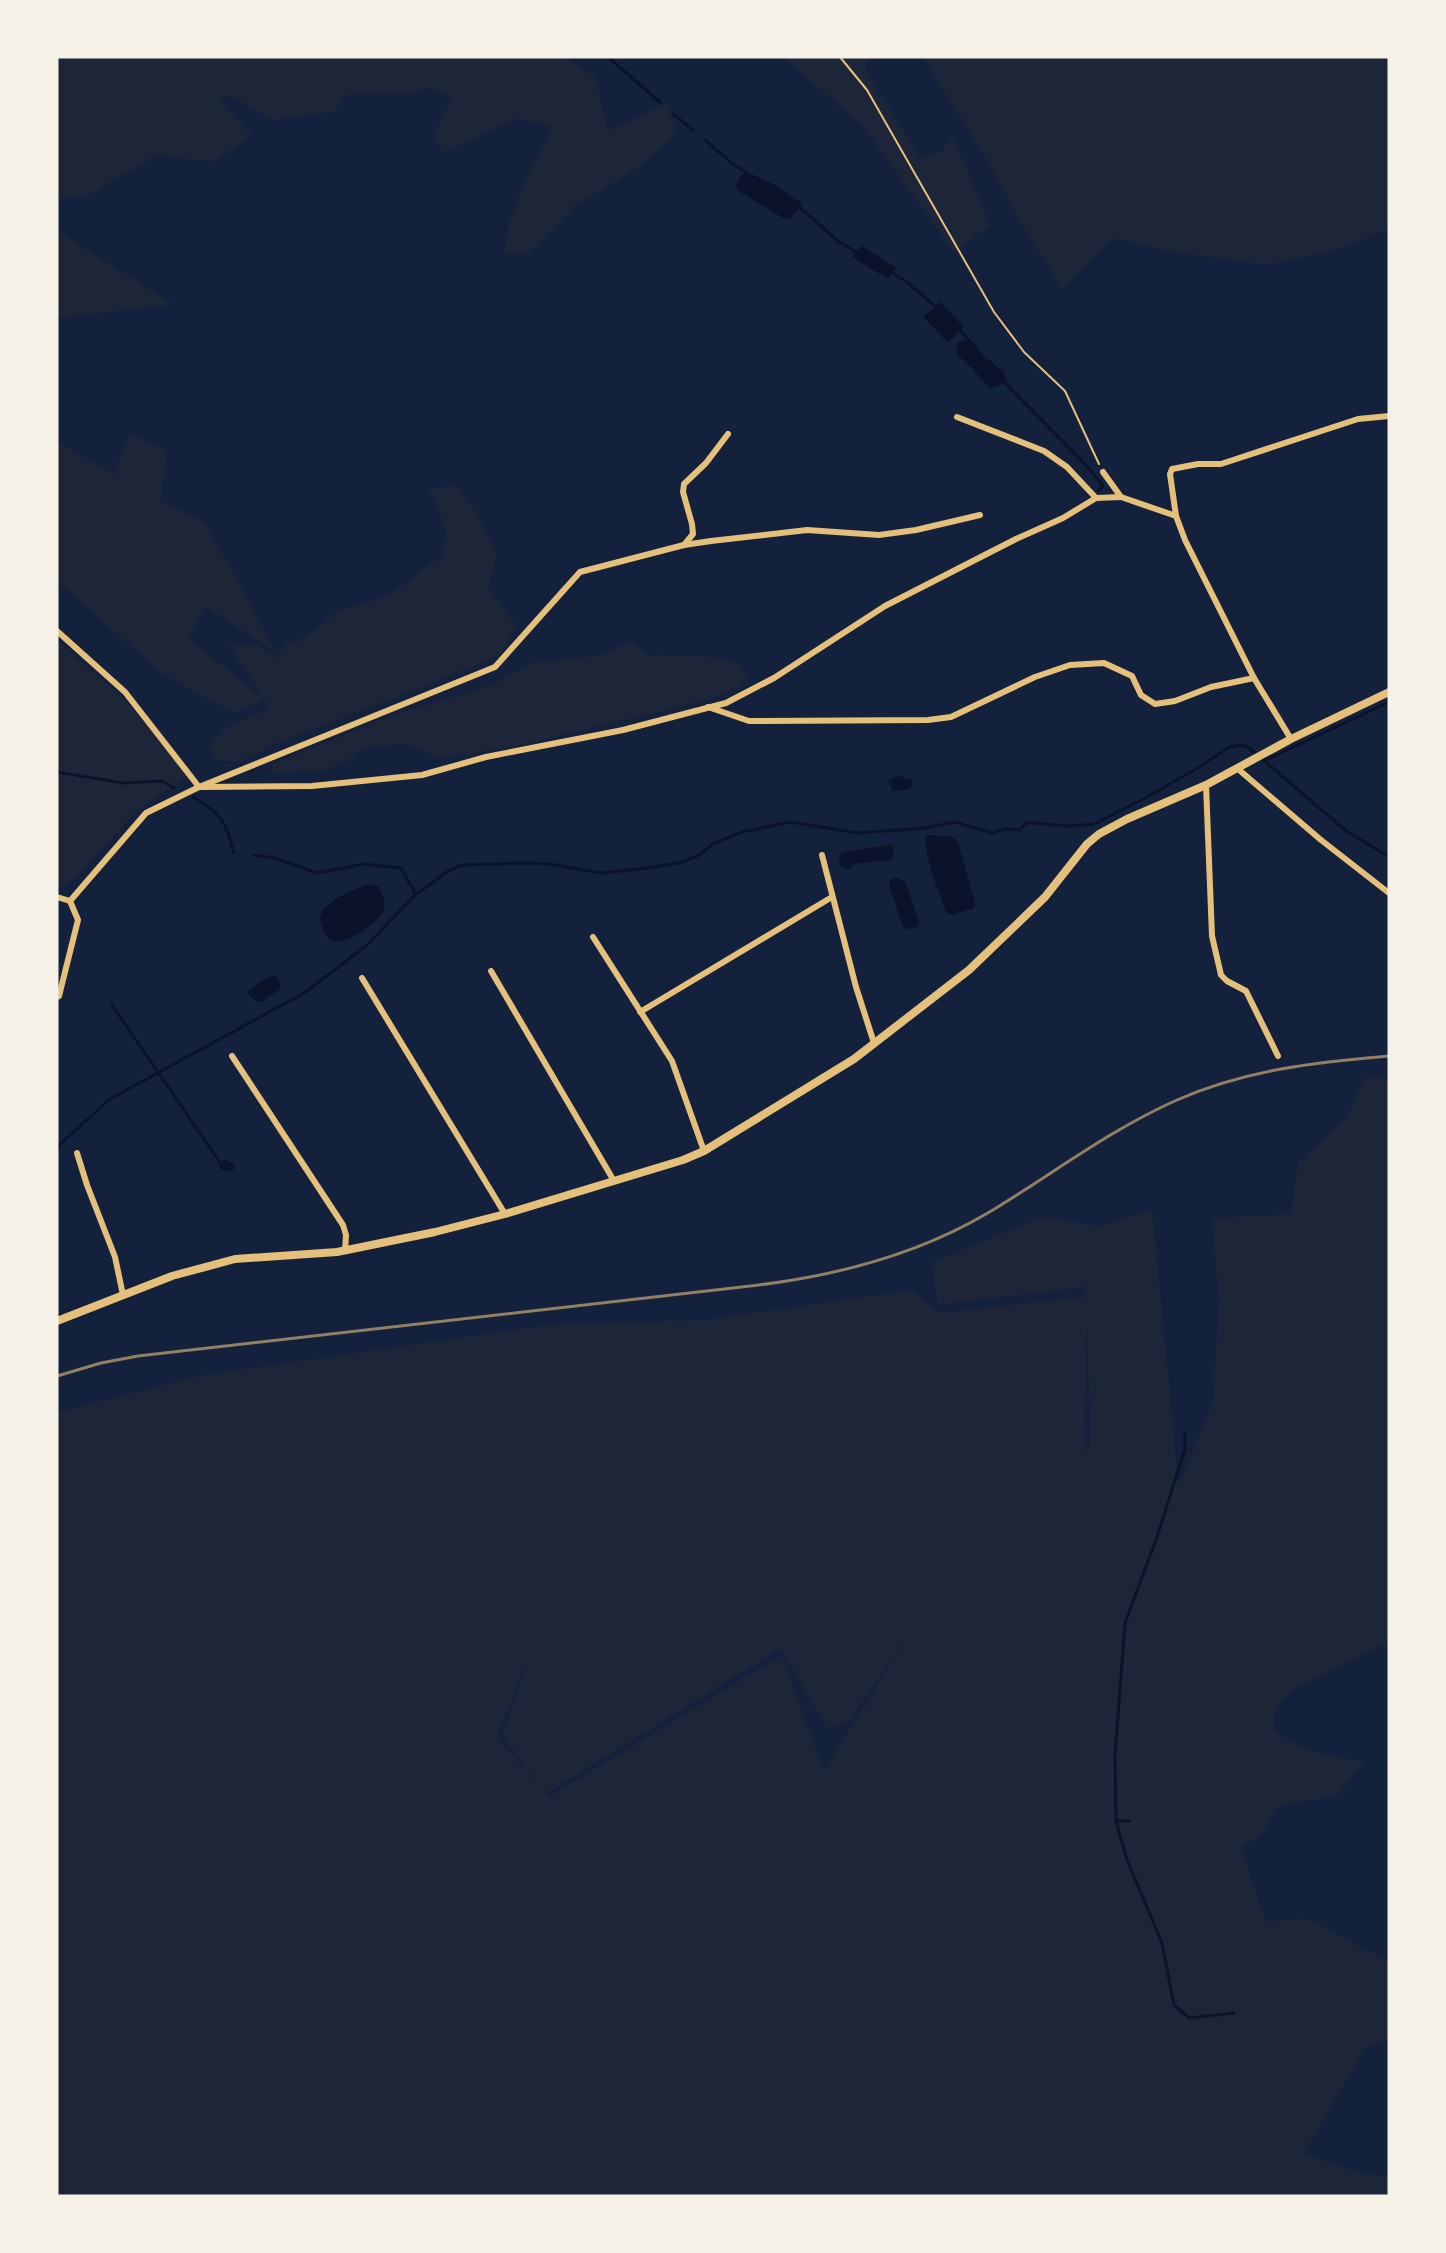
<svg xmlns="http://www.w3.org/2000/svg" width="1446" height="2253" viewBox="0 0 1446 2253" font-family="'Noto Sans',sans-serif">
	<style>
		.green { fill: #1d2539; fill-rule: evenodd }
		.water { fill: #0b132b }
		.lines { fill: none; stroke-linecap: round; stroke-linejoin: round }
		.stream { stroke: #0b132b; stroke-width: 3 }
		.path { stroke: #e5c07b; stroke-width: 2 }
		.minor { stroke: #e5c07b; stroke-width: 6 }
		.tertiary { stroke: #e5c07b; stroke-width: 8 }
		.rail { stroke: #918062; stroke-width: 3 }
	</style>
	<rect width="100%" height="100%" fill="#14213d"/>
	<g class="green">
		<path d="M 57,57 L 564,57 L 596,78 L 608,131 L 667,103 L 677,133 L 644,163 L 574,207 L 527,254 L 504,254 L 509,224 L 527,176 L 552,126 L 516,119 L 444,153 L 433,137 L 452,98 L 431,88 L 412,93 L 345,95 L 334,112 L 272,120 L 231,96 L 218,100 L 253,136 L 213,162 L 157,155 L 88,196 L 57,199 Z"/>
		<path d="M 783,57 L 869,57 L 866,71 L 921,159 L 943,151 L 952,135 L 990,225 L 954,253 L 863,126 Z"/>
		<path d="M 923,57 L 1389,57 L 1389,229 L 1334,251 L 1265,265 L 1173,252 L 1113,238 L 1063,289 L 1025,230 L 990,165 Z"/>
		<path d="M 57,226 L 69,238 L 174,305 L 57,318 Z"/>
		<path d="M 130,433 L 168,451 L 160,501 L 205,522 L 278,654 L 207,607 L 188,638 L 264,699 L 234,713 L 161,673 L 64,587 L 57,585 L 57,441 L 114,474 Z"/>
		<path d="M 455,485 L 477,514 L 496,552 L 495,564 L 488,587 L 516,626 L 500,655 L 426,686 L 270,746 L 242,761 L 219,761 L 207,748 L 230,725 L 269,709 C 259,685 242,667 229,645 L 254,644 L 277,659 L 287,640 L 296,643 L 312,633 L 338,610 L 387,596 L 443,555 L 446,530 L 429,489 Z"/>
		<path d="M 57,641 L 121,696 L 189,774 L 137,811 L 75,878 L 63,887 L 57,886 Z"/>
		<path d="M 630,642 L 650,655 L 713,657 L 736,661 L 747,672 L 742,686 L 709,699 L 526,744 L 441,758 L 404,744 L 364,748 L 344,762 L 322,771 L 270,773 L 273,764 L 392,716 L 493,684 L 535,661 L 579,658 L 600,655 Z"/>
		<path d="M 1367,1076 L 1389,1077 L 1389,1642 L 1291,1691 L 1275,1711 L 1273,1730 L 1306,1750 L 1364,1762 L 1337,1796 L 1279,1806 L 1263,1833 L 1241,1847 L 1265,1921 L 1310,1919 L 1389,1962 L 1389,2042 L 1367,2046 L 1304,2153 L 1359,2173 L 1389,2176 L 1389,2196 L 57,2196 L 57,1412 L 203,1375 L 555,1324 L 704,1320 L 912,1290 L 940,1313 L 1087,1296 L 1087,1287 L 937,1305 L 932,1262 L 1042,1217 L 1099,1226 L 1152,1209 L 1179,1487 L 1213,1400 L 1219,1302 L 1212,1218 L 1291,1214 L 1298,1162 L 1345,1119 ZM 1087,1320 L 1090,1444 L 1085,1451 L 1084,1450 ZM 912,1631 L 824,1771 L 782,1655 L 550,1796 L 547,1793 L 781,1648 L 827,1728 L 848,1723 ZM 533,1649 L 502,1736 L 539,1784 L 496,1737 Z"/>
	</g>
	<g class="water">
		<path d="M 745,171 L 773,184 L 803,204 L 790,219 L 783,218 L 737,190 L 736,184 Z"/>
		<path d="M 862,246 L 897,268 L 888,279 L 852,257 Z"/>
		<path d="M 940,302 L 964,327 L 948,343 L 923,317 Z"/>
		<path d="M 962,340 L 973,342 L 984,356 L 1003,371 L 1008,382 L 990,389 L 971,367 L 956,354 L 958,343 Z"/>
		<path d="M 897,776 L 912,779 L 912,786 L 908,790 L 892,791 L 888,780 Z"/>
		<path d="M 928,835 L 950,836 L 958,842 L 975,902 L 975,907 L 972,909 L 951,915 L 946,912 L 930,868 L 925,842 L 925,838 Z"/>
		<path d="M 892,845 L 894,857 L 891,860 L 853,864 L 850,870 L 842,868 L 839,860 L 841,852 Z"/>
		<path d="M 899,878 L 905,881 L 919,922 L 918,926 L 909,930 L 903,927 L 889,885 L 891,879 Z"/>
		<path d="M 368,884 L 378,886 C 381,892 387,902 384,909 C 378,924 348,943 333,942 C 327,938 324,933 322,927 C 312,903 351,892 368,884 Z"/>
		<path d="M 272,975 L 275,975 L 281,984 L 280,989 L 261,1002 L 256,1002 L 248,993 L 249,989 Z"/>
		<path d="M 226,1160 L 234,1164 L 234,1169 L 229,1172 L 221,1170 L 218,1162 Z"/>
	</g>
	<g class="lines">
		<g class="stream">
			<path d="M 608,57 L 661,103"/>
			<path d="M 673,114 L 693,130"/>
			<path d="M 705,140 L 734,165 L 746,172"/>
			<path d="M 797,205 L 839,242 L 858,253"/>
			<path d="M 892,273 L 907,282 L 936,307"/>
			<path d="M 958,328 L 972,344"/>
			<path d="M 1003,381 L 1086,465 L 1103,486 L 1098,491"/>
			<path d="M 1264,761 L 1389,702"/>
			<path d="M 57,772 L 123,783 L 162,781 L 174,788"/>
			<path d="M 193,797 C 223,815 225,821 234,853"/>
			<path d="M 253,855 L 275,858 L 317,873 L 364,864 L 401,868 L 415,893"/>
			<path d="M 112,1005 L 221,1164"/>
			<path d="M 57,1147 L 110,1099 L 304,993 L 367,945 L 416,894 L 450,870 L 462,865 L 526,863 L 550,864 L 601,873 L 640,869 L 679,863 L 699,855 L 713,844 L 742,832 L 790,822 L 857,833 L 925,828 L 955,822 L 992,833 L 1005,829 L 1019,830 L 1027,823 L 1033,823 L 1072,826 L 1094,824 L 1147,797 L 1201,766 L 1229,747 L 1241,745 L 1248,747 L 1345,830 L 1389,857"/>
			<path d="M 1185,1434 L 1185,1449 L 1157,1537 L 1125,1623 L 1115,1755 L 1116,1821 L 1127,1860 L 1162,1943 L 1174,2005 L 1189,2018 L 1234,2013"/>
			<path d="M 1116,1821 L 1129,1821"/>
		</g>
		<path class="path" d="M 840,57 L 867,90 L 994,312 L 1024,352 L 1065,391 L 1099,464"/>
		<g class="minor">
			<path d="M 957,417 L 1044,451 L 1067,467 L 1096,498"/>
			<path d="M 1103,472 L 1121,497 L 1176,516 L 1185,540 L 1254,678 L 1291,739"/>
			<path d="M 1176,516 L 1170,474 L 1172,469 L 1198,464 L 1221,464 L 1358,419 L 1389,416"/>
			<path d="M 684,545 L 693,534 L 692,524 L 683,492 L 684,484 L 706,463 L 728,434"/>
			<path d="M 57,631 L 125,692 L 199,787"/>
			<path d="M 708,707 L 749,721 L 928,720 L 951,717 L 1035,677 L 1070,665 L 1104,663 L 1132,676 L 1141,695 L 1155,704 L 1175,701 L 1211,687 L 1254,678"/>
			<path d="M 1238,769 L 1321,840 L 1389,893"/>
			<path d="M 1206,785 L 1212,936 L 1221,975 L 1227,981 L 1246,991 L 1278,1056"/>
			<path d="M 202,787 L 312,786 L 422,775 L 486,757 L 623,730 L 726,703 L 774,678 L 885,606 L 1016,539 L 1063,518 L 1096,498 L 1121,497"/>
			<path d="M 822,855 L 856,987 L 874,1043"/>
			<path d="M 57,897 L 70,901"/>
			<path d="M 593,937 L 672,1061 L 704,1151"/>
			<path d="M 491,971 L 614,1181"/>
			<path d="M 362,978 L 505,1214"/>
			<path d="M 57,997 L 59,996 L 78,920 L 70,901 L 146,813 L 199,787 L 495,667 L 580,572 L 684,545 L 711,541 L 807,530 L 879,535 L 916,530 L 980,515"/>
			<path d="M 640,1012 L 832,897"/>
			<path d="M 232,1056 L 343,1225 L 346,1235 L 345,1251"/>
			<path d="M 77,1153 L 87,1185 L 115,1257 L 123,1295"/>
		</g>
		<path class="tertiary" d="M 57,1321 L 172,1276 L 235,1259 L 337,1252 L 435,1232 L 505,1214 L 683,1160 L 704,1151 L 854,1059 L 969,970 L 1045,897 L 1087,844 L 1099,834 L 1127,819 L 1206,785 L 1291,739 L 1389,692"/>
		<path class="rail" d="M 57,1376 L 101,1363 L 138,1356 L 759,1285 C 839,1275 916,1255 986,1214 C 1050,1176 1109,1130 1177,1100 C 1245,1070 1316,1062 1389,1056"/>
	</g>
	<rect width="1446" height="2253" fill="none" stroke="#f6f1e7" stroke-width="117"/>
</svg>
